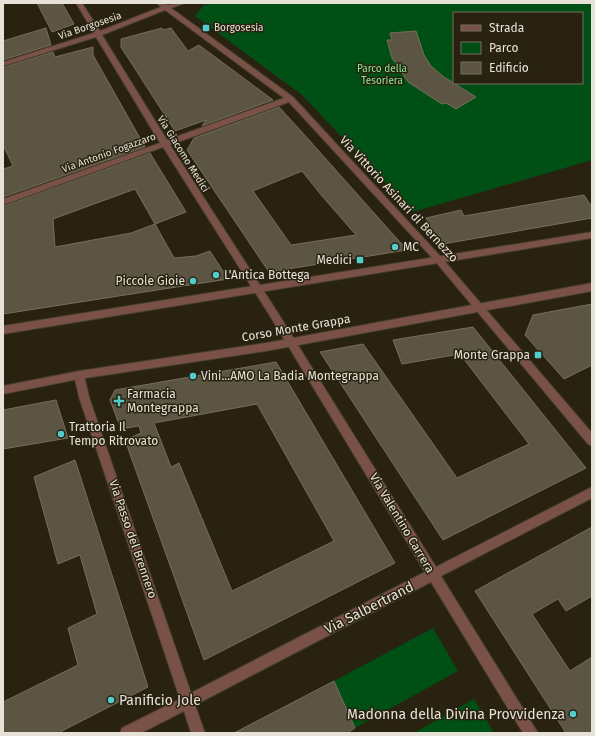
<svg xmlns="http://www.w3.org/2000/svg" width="595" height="736" viewBox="0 0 595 736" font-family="'Fira Sans',sans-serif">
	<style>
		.green { fill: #004f14; fill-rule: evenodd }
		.building { fill: #5d5543; stroke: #766e5b; fill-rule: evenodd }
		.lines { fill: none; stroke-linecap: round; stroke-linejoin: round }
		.minor-casing { stroke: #433d2d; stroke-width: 2 }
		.tertiary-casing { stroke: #433d2d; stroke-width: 2 }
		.minor { fill: #7a5146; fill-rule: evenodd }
		.tertiary { fill: #7a5146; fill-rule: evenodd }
		.poi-dot { fill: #53cdcb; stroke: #292211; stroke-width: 1.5 }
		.labels { text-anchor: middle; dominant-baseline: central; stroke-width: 3; stroke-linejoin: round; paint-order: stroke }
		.far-street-label { font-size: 10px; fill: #e6e2d7; stroke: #292211 }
		.far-poi-label { font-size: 10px; fill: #e6e2d7; stroke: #292211; text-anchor: start }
		.far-park-label { font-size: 10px; fill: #87ee92; stroke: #292211 }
		.street-label { font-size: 12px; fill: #e6e2d7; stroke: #292211 }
		.poi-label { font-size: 12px; fill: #e6e2d7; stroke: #292211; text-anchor: start }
		.near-street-label { font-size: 14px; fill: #e6e2d7; stroke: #292211 }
		.near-poi-label { font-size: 14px; fill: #e6e2d7; stroke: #292211; text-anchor: start }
	</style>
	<rect width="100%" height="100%" fill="#292211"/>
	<g class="green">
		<path d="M 215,3 L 592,3 L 592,160 L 413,212 L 302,95 L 195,16 L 204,5 ZM 454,13 L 582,13 L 582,83 L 454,83 Z"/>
		<path d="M 433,628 L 458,671 L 355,728 L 334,681 Z"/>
		<path d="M 474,699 L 494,733 L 414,733 Z"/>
	</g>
	<g class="building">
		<path d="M 37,3 L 62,3 L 74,24 L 52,32 Z"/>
		<path d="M 46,28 L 51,45 L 3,60 L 3,41 Z"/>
		<path d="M 162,28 L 163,30 L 171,28 L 188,51 L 199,45 L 273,100 L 202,126 L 206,120 L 175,131 L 121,47 L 121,39 Z"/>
		<path d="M 416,31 L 424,55 L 431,66 L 444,77 L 476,97 L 456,109 L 446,103 L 442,104 L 408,82 L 392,58 L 387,40 L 392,40 L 390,33 Z"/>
		<path d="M 93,47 L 93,55 L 145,147 L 3,197 L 3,169 L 13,166 L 3,145 L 3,67 L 53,52 L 55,57 Z"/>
		<path d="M 279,107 L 301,131 L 407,250 L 269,272 L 187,150 L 194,138 ZM 302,171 L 322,196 L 356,235 L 291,245 L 253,191 Z"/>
		<path d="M 150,153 L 186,212 L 155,224 L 174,258 L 196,256 L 210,251 L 228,279 L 3,314 L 3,206 ZM 135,189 L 155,224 L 131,233 L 55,247 L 53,219 Z"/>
		<path d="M 584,195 L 592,207 L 592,218 L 443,244 L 435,235 L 426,218 L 461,210 L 464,216 Z"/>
		<path d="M 592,304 L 592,365 L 564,379 L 525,335 L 533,315 Z"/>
		<path d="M 473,327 L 586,468 L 443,540 L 320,352 L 363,344 L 457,478 L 529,444 L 460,354 L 402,364 L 393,340 Z"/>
		<path d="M 276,362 L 395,563 L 204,660 L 125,440 L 141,433 L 139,426 L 121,429 L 110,400 L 115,390 ZM 257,404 L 334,541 L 232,591 L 179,463 L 171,467 L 154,423 Z"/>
		<path d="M 56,400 L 68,438 L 3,449 L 3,410 Z"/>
		<path d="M 75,460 L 148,687 L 58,733 L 3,733 L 3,702 L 78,665 L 68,628 L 97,614 L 80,555 L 58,564 L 34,477 Z"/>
		<path d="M 592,527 L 592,596 L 566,611 L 558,599 L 532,614 L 570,671 L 592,657 L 592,733 L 566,733 L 475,591 Z"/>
		<path d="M 334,681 L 355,728 L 347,733 L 234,733 Z"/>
	</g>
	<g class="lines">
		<defs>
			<path id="minor" d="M 76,3 L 82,3 L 100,31 L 161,7 L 157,3 L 164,3 L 167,5 L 185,3 L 171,8 L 293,97 L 441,257 L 592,433 L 592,446 L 588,444 L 435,261 L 289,102 L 170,145 L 276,310 L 436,567 L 592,487 L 592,498 L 441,576 L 538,733 L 523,733 L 431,582 L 195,705 L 205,733 L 191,733 L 184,711 L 141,733 L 120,733 L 122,728 L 180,699 L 79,397 L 74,375 L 75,372 L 83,372 L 84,375 L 89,397 L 191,693 L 425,572 L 270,316 L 163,147 L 3,205 L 3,199 L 160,143 L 96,37 L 3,66 L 3,62 L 94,33 ZM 165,10 L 284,98 L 167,140 L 102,35 Z"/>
			<g id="tertiary">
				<path d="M 592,232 L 592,238 L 3,334 L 3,326 Z"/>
				<path d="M 592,283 L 592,291 L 266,351 L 79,379 L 3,394 L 3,386 L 79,371 L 266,343 Z"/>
			</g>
		</defs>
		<use href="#minor" class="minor-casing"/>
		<use href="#tertiary" class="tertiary-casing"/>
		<use href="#minor" class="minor"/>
		<use href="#tertiary" class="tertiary"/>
	</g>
	<g class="poi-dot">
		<rect x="202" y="24" width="8" height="8" rx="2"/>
		<circle cx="395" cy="247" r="4"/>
		<rect x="356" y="256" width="8" height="8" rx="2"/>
		<circle cx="216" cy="275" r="4"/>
		<circle cx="193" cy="281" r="4"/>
		<rect x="534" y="351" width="8" height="8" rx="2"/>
		<circle cx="193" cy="376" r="4"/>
		<path d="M117 395h4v4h4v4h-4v4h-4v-4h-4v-4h4z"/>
		<circle cx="61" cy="434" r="4"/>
		<circle cx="111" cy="700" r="4"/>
		<circle cx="573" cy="714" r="4"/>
	</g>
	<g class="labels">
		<g class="far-street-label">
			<text transform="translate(90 26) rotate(-19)">Via Borgosesia</text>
			<text transform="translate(109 153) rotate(-20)">Via Antonio Fogazzaro</text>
			<text transform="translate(183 154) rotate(58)">Via Giacomo Medici</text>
		</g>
		<g class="far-poi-label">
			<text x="214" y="28">Borgosesia</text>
		</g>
		<g class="far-park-label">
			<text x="382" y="69">Parco della<tspan x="382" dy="12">Tesoriera</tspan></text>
		</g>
		<g class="street-label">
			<text transform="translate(399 199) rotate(47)">Via Vittorio Asinari di Bernezzo</text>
			<text transform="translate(296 328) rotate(-10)">Corso Monte Grappa</text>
			<text transform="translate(402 523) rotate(59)">Via Valentino Carrera</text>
			<text transform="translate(133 539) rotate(71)">Via Passo del Brennero</text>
		</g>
		<g class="poi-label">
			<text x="403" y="247">MC</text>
			<text x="352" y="260" text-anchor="end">Medici</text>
			<text x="224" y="275">L'Antica Bottega</text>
			<text x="185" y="281" text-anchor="end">Piccole Gioie</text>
			<text x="530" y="355" text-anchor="end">Monte Grappa</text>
			<text x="201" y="376">Vini...AMO La Badia Montegrappa</text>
			<text x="127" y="394">Farmacia<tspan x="127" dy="14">Montegrappa</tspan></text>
			<text x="69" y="427">Trattoria Il<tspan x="69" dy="14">Tempo Ritrovato</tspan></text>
		</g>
		<g class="near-street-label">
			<text transform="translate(369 608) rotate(-27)">Via Salbertrand</text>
		</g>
		<g class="near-poi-label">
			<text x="119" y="700">Panificio Jole</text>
			<text x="565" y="714" text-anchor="end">Madonna della Divina Provvidenza</text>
		</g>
	</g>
	<rect width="595" height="736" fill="none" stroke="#e6e2d7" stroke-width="8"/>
	<rect x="453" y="12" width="130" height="72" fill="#292211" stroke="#756f60"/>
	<rect x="461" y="25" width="20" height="6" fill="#7a5146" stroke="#756f60"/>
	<text x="489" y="32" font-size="12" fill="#e6e2d7">Strada</text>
	<rect x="461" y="42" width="20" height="12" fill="#004f14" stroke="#756f60"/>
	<text x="489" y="52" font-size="12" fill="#e6e2d7">Parco</text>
	<rect x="461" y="62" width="20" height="12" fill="#5d5543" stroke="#756f60"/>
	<text x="489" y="72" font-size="12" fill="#e6e2d7">Edificio</text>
</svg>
